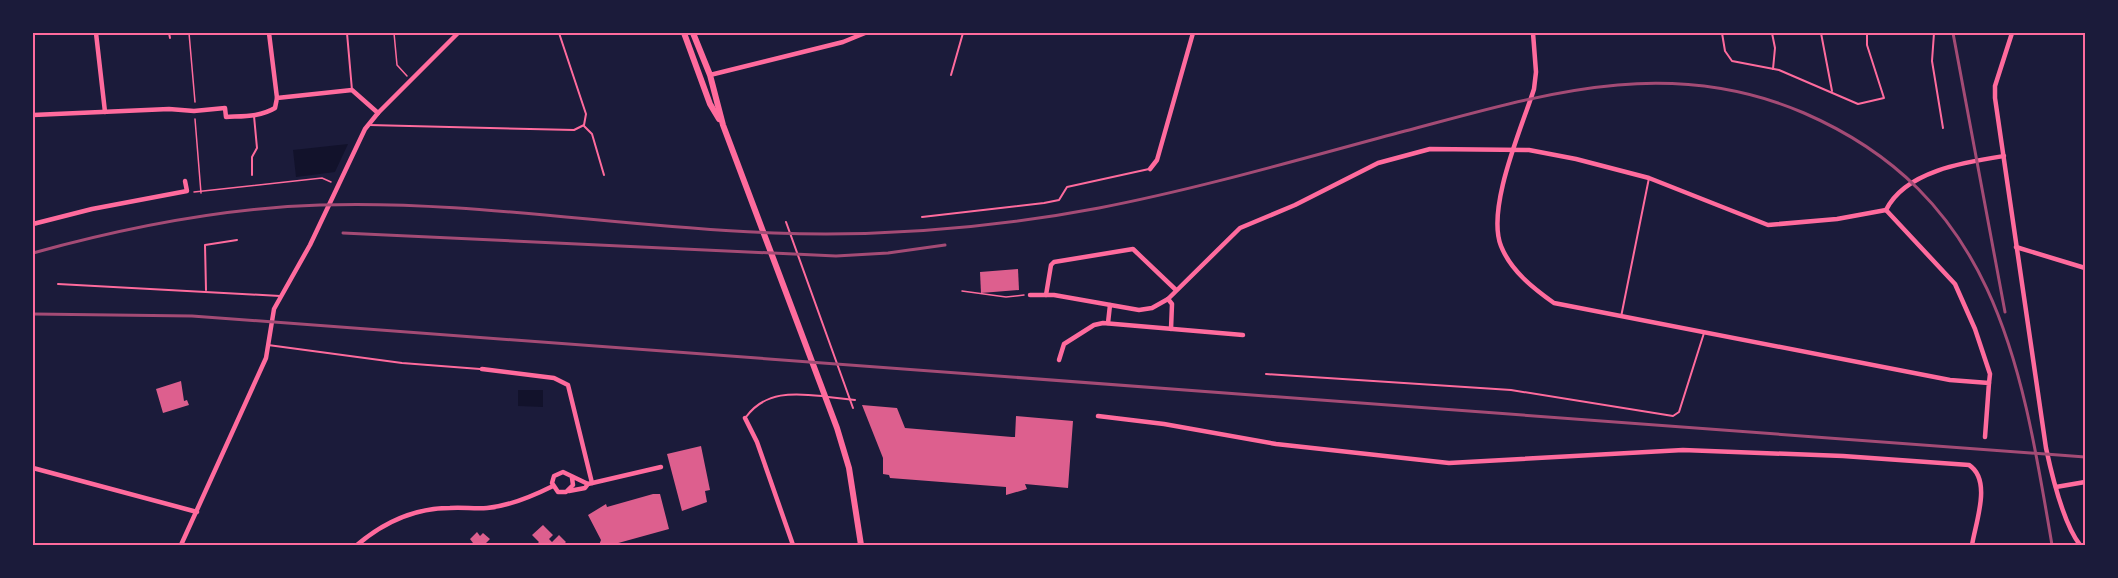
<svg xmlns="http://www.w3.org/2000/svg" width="2118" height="578" viewBox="0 0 2118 578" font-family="Cabin,sans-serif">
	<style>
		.water { fill: #12122b }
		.building { fill: #dd5f8e }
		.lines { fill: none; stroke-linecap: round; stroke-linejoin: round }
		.path { stroke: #ff6b9d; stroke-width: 1.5 }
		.service { stroke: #ff6b9d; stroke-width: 2 }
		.minor { stroke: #ff6b9d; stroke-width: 4.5 }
		.secondary { stroke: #ff6b9d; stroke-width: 6 }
		.rail { stroke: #a44b75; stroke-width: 3 }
		.neatline { fill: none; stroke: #ff6b9d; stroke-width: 2 }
	</style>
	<rect width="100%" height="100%" fill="#1b1b3a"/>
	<g class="water">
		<path d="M 348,144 L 335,172 L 296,177 L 293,150 Z"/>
		<path d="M 518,390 L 543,390 L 543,407 L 518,406 Z"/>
	</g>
	<g class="building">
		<path d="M 1018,269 L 1019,290 L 981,293 L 980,272 Z"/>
		<path d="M 181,381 L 184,401 L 187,400 L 189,405 L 163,413 L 156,389 Z"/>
		<path d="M 862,405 L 897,408 L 905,428 L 1012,437 L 1015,437 L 1016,416 L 1073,421 L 1068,488 L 1025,484 L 1027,489 L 1006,495 L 1006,487 L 890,478 L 889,475 L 883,474 L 883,458 Z"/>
		<path d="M 701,446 L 710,490 L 705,491 L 707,502 L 682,511 L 667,454 Z"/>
		<path d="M 653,494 L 660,494 L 669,529 L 611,545 L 599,545 L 601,540 L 588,515 L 606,504 L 607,507 Z"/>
		<path d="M 543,525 L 553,535 L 549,539 L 552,542 L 559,535 L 566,542 L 563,545 L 536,545 L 539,542 L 532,535 Z"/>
		<path d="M 477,532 L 480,536 L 483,533 L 490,539 L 484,545 L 471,545 L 473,543 L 470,539 Z"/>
	</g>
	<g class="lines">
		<g class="path">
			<path d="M 189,33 L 195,102"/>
			<path d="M 394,33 L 397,65 L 407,76"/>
			<path d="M 195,119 L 201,193"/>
			<path d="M 194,192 L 322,178 L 331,182"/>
			<path d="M 962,291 L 1006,297 L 1024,295"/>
		</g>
		<g class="service">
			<path d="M 169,33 L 170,38"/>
			<path d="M 347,33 L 352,90"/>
			<path d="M 559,33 L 586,114 L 584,125"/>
			<path d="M 1722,33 L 1725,51 L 1732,61 L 1779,70 L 1858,104 L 1884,98 L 1867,45 L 1867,33"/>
			<path d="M 1772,33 L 1775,48 L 1773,69"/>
			<path d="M 1821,33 L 1832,91"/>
			<path d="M 1934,33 L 1932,61 L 1943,128"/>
			<path d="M 951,75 L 963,33"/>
			<path d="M 369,125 L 574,130 L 584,125"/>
			<path d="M 584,126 L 592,134 L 604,175"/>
			<path d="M 252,175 L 252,157 L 257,148 L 254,116"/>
			<path d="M 922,217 L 1044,203 L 1059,200 L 1067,187 L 1149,169"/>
			<path d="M 786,222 L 853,408"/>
			<path d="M 58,284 L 280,296"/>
			<path d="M 206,290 L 205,245 L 237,240"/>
			<path d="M 1621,317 L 1649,178"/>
			<path d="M 268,345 L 402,363 L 480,369"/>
			<path d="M 1266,374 L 1511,390 L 1673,416 L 1679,412 L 1704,333"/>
			<path d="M 828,397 L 855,400"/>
			<path d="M 746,417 C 765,391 794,393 822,396"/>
		</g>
		<g class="minor">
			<path d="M 96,33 L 105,112"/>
			<path d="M 269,33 L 277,98"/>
			<path d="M 1533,33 L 1536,72 L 1534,89 C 1522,127 1486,208 1501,246 C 1511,271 1533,288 1554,303 L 1950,380 L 1989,383 L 1985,437"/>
			<path d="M 2012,33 L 1995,86 L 1995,98 L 2046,448 C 2052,476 2063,523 2080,545"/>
			<path d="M 710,75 L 843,42 L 865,33"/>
			<path d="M 33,115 L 169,109 L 194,111 L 225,108 L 226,117 C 243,116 260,117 275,108 L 277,98 L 352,90 L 378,113"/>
			<path d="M 1150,169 L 1157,160 L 1193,33"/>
			<path d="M 1886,210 L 1955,284 L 1975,329 L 1990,374 L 1989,383"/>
			<path d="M 1886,210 C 1905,171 1965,162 2004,156"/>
			<path d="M 33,224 L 92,209 L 187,191 L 185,181"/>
			<path d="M 2016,247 L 2085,268"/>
			<path d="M 1030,295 L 1054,295 L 1139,310 L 1152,308 L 1168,299 L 1240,228 L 1295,205 L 1378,163 L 1430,149 L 1529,150 L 1576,159 L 1649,178 L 1768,225 L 1837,219 L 1886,210"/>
			<path d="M 1046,295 L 1051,265 L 1054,262 L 1133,249 L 1176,290"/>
			<path d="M 1168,299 L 1172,304 L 1171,329"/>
			<path d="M 1108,323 L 1110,305"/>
			<path d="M 1059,360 L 1064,344 L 1094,325 L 1103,323 L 1243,335"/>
			<path d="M 482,369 L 554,378 L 568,385 L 592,483"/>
			<path d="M 1098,416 L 1164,424 L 1276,444 L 1449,463 L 1683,450 L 1843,456 L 1969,465 C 1992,480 1976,521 1972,545"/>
			<path d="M 745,418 L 757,442 L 793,545"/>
			<path d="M 33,468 L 197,512"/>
			<path d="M 572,478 L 573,485 L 566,492 L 558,492 L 552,483 L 554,476 L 563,472 L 588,484"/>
			<path d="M 2056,487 L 2085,482"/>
			<path d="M 569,491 L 585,488 L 588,484 L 661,467"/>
			<path d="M 181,545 L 266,358 L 274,309 L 310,245 L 365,129 L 378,113 L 458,33"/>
			<path d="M 357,545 C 384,522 414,508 450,508 C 462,507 475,509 487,508 C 509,506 533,496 553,486"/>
		</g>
		<g class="secondary">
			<path d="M 684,33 L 710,104 L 719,119"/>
			<path d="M 693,33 L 710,75 L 723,125 L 837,428 L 849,468 L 861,545"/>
		</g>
		<g class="rail">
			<path d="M 1953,33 L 2005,312"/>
			<path d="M 343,233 L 836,256 L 888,253 L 945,245"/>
			<path d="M 33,253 C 127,227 223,208 320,205 C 472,200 623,228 774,233 C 883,237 993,228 1099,208 C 1202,188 1304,158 1405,131 C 1541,95 1667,54 1804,113 C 1995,196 2021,361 2052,545"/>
			<path d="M 33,314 L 192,316 L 2085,457"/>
		</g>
	</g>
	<rect width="2118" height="578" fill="none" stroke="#1b1b3a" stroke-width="69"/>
	<rect x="34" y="34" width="2050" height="510" class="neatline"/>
</svg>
